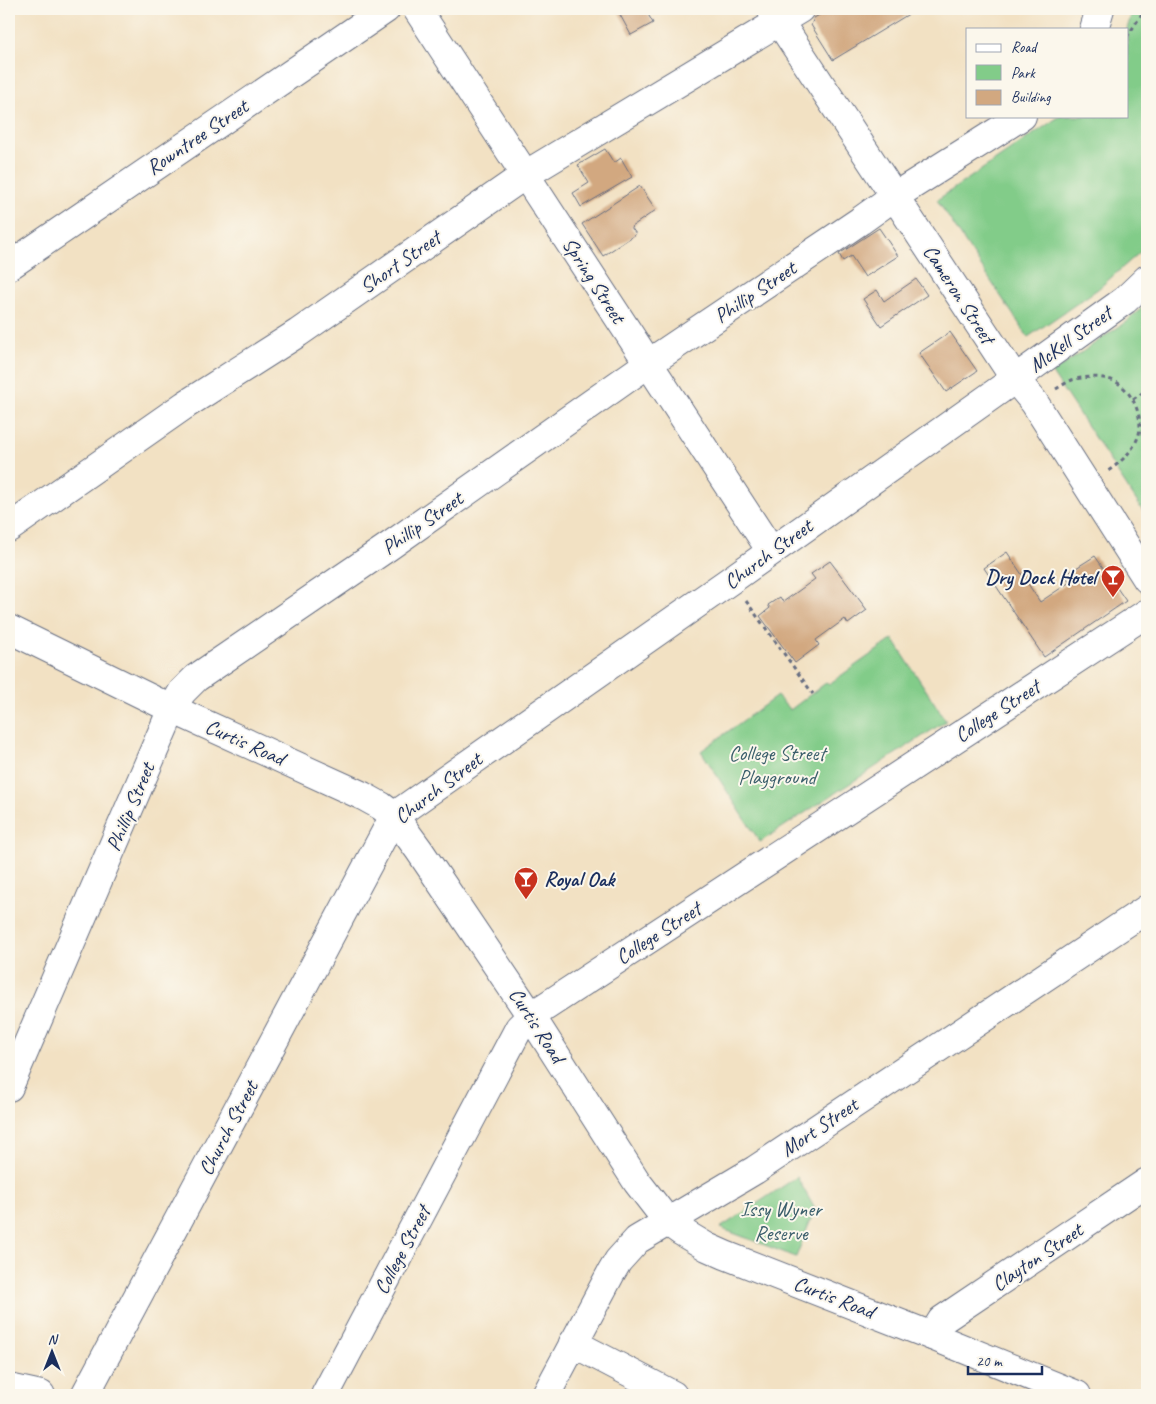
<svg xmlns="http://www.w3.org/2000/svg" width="1156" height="1404" viewBox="0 0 1156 1404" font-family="Caveat,sans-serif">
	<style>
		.green { fill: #82cc89; stroke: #4e7e74 }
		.building { fill: #d2a880 }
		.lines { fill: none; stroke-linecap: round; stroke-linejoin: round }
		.minor-casing { stroke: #666d81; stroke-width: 30 }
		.path { stroke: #666d81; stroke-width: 3; stroke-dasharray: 4 4; stroke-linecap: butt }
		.minor { stroke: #fff; stroke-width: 28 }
		.labels { text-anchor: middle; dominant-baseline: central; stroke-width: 4; stroke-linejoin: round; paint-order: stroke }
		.street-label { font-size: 21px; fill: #1b2f5e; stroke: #fbf7ec }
		.poi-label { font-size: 21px; font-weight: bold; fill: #1b2f5e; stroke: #fbf7ec; text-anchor: end }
		.park-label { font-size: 21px; fill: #3a5e6b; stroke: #fbf7ec }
	</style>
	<rect width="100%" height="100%" fill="#fbf7ec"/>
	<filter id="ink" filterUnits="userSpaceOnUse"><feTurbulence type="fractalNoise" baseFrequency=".02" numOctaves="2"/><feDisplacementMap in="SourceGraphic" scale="10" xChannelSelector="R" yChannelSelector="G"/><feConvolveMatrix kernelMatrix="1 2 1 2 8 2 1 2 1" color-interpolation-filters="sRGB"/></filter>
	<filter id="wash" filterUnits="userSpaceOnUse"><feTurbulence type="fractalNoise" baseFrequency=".0096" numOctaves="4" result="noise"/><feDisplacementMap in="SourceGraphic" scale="20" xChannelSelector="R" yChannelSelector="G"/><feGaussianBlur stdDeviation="1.12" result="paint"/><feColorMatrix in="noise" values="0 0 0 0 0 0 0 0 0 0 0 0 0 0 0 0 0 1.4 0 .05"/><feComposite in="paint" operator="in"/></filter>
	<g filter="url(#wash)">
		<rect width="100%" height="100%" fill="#f2e1c3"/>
		<g class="green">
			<path d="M 1133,9 L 1147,9 L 1147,246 L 1098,289 L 1028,337 L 937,200 L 1060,116 L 1127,116 L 1127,29 Z"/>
			<path d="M 1147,303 L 1147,517 L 1052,373 L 1127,321 Z"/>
			<path d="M 893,639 L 946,721 L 760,842 L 701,751 L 777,696 L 790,710 L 827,682 L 829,684 Z"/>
			<path d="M 797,1177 L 815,1209 L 796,1257 L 720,1228 Z"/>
		</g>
		<g id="blocks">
			<g class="building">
				<path d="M 628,9 L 645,9 L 653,23 L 631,35 L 619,13 Z"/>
				<path d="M 830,9 L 917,9 L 833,60 L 811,25 L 814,18 Z"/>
				<path d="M 605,149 L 614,163 L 621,158 L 632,177 L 581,207 L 573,193 L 589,183 L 578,165 Z"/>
				<path d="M 640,186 L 656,210 L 631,227 L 636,234 L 603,256 L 582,224 Z"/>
				<path d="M 879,228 L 898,256 L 865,277 L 851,256 L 843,261 L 839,254 Z"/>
				<path d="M 916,279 L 927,295 L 881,326 L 863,299 L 877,290 L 884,301 Z"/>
				<path d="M 950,332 L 977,371 L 946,392 L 919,353 Z"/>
				<path d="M 1007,552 L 1040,602 L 1070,582 L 1065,575 L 1095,556 L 1126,601 L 1044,657 L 984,568 Z"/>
				<path d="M 830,561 L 867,610 L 848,624 L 845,619 L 816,640 L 819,645 L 795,663 L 760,616 L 770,608 L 768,605 L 780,597 L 783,602 L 815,579 L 811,574 Z"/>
			</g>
		</g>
	</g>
	<g filter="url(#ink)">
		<use href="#blocks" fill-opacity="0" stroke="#666d81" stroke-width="1"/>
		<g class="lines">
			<defs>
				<g id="minor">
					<path d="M 417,9 L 771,551"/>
					<path d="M 771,9 L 1015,379 L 1034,402 L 1147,579"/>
					<path d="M 1094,29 L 1100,9"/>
					<path d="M 9,266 L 386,9"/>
					<path d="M 9,528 L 185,405 L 298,333 L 525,175 L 800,9"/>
					<path d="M 9,629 L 172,709 L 363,796 L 381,806 L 394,816 L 419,850 L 531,1016 L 637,1182 L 668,1222 L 682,1232 L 707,1247 L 725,1255 L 932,1336 L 1077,1395"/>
					<path d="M 9,1087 L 172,709 L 182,692 L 196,678 L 388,547 L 649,363 L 860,221 L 895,196 L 1022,116"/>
					<path d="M 932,1336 L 942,1320 L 1147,1182"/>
					<path d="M 573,1343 L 673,1395"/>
					<path d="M 9,1388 L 41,1395"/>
					<path d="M 85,1395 L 394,816 L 731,580 L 1015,379 L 1125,300 L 1147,279"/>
					<path d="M 325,1395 L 519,1028 L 531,1016 L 1147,613"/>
					<path d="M 546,1395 L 611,1273 L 618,1261 L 637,1240 L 755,1170 L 1147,909"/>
				</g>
			</defs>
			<use href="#minor" class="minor-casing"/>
			<g class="path">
				<path d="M 1127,37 L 1145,9"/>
				<path d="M 1056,389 C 1061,386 1067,382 1072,380 C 1085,376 1102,376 1114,381 C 1132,389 1145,419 1138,437 C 1133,451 1120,463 1108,471"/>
				<path d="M 1133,399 L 1147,390"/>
				<path d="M 746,601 L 813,694"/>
			</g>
			<use href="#minor" class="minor"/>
		</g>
	</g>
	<defs>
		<symbol id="bar-pin" viewBox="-11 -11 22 30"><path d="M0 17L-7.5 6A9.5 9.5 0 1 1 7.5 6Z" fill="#c8321e" stroke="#fbf7ec"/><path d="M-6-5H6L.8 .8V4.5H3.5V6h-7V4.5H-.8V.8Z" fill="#fff"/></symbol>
	</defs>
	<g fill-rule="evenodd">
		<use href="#bar-pin" x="1099" y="563" width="28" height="38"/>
		<use href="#bar-pin" x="512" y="865" width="28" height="38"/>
	</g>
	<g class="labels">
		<g class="street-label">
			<text transform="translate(197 137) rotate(-34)">Rowntree Street</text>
			<text transform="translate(400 262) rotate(-35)">Short Street</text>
			<text transform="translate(594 280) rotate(57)">Spring Street</text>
			<text transform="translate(755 292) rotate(-34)">Phillip Street</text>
			<text transform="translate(959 294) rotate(57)">Cameron Street</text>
			<text transform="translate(1070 339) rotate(-36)">McKell Street</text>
			<text transform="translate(422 523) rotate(-35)">Phillip Street</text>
			<text transform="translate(768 554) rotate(-36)">Church Street</text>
			<text transform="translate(997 711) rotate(-33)">College Street</text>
			<text transform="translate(245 742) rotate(24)">Curtis Road</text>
			<text transform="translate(438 788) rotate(-37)">Church Street</text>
			<text transform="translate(130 807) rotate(-67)">Phillip Street</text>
			<text transform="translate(658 933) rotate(-33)">College Street</text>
			<text transform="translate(537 1025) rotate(57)">Curtis Road</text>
			<text transform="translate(819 1127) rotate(-34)">Mort Street</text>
			<text transform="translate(228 1128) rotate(-62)">Church Street</text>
			<text transform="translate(402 1250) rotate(-62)">College Street</text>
			<text transform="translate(1037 1257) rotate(-34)">Clayton Street</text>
			<text transform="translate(834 1297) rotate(21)">Curtis Road</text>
		</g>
		<g class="poi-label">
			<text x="1096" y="577">Dry Dock Hotel</text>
			<text x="544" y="879" text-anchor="start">Royal Oak</text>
		</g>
		<g class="park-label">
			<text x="777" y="753">College Street<tspan x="777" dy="24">Playground</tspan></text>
			<text x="781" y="1209">Issy Wyner<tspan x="781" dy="24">Reserve</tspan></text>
		</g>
	</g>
	<rect width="1156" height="1404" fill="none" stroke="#fbf7ec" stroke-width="30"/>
	<rect x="966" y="28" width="162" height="90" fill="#fbf7ec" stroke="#a1a7b3"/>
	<rect x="976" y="44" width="25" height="8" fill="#ffffff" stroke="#a1a7b3"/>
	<text x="1011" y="52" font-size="15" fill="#1b2f5e">Road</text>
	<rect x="976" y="65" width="25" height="15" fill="#82cc89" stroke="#a1a7b3"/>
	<text x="1011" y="78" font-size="15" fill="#1b2f5e">Park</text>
	<rect x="976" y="90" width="25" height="15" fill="#d2a880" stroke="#a1a7b3"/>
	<text x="1011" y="102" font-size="15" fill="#1b2f5e">Building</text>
	<g transform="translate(52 1352)" stroke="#fbf7ec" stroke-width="4" paint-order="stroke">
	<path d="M0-4L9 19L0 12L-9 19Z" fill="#1b2f5e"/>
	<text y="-8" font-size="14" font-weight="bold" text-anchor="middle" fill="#1b2f5e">N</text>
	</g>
	<path d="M968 1366v8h74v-8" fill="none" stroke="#1b2f5e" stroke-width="2.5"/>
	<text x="976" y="1366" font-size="15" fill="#1b2f5e" stroke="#fbf7ec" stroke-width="4" paint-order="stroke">20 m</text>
</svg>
